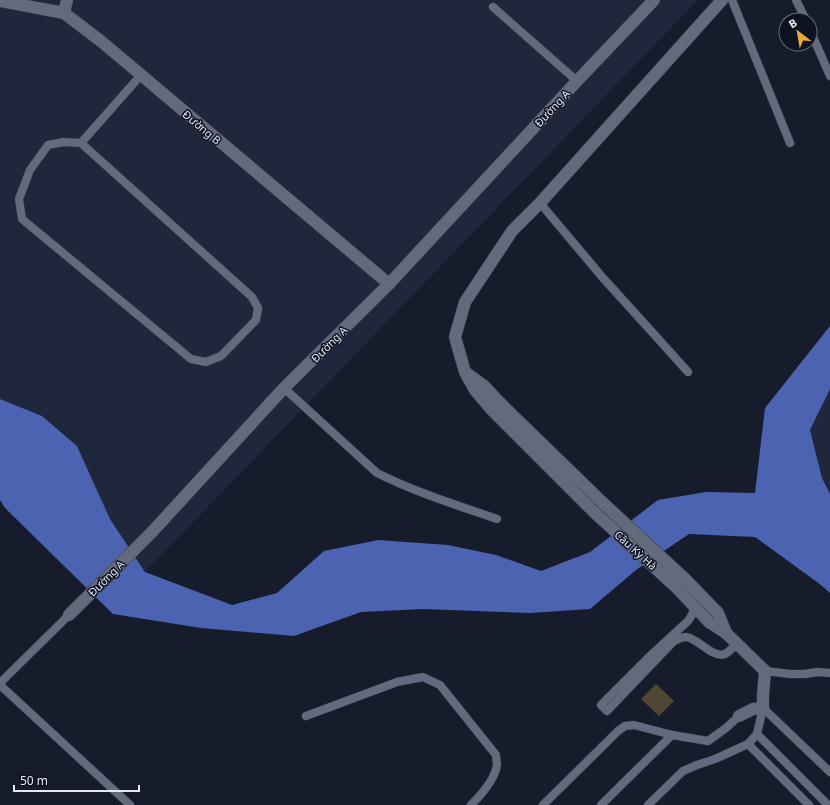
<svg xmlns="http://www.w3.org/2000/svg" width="830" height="805" viewBox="0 0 830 805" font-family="'Noto Sans',sans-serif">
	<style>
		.built { fill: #1f273c }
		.water { fill: #4b63b0 }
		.building { fill: #514634 }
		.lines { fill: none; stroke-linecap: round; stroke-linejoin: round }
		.lane-casing { stroke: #363845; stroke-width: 9 }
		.street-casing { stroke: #363845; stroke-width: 13 }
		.lane { stroke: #636a7e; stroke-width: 8 }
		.street { stroke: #636a7e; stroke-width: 12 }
		.labels { text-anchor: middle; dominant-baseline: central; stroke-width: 3; stroke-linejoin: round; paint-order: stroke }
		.street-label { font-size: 11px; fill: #e5e9f4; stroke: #0e1322 }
	</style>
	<rect width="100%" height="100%" fill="#171c2c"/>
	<g class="built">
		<path d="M 0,0 L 698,0 L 145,572 L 110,519 L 77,446 L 42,416 L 0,399 Z"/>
		<path d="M 830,389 L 830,494 L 822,478 L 810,430 Z"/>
	</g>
	<path class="water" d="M 830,326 L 830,389 L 810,430 L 822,478 L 830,494 L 830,593 L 821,585 L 755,537 L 689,534 L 636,570 L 590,609 L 530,613 L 423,609 L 361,612 L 294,636 L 201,628 L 113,614 L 5,508 L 0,500 L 0,399 L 42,416 L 77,446 L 110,519 L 145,572 L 232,605 L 277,593 L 324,551 L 378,540 L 448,545 L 496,555 L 541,571 L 590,552 L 658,500 L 706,492 L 755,493 L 765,408 Z"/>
	<path class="building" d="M 656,684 L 674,701 L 659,716 L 641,699 Z"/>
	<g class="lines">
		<defs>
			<g id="lane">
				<path d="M 732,0 L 790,143"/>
				<path d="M 796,0 L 806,20"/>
				<path d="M 493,7 L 577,81"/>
				<path d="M 810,30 L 830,76"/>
				<path d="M 64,142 L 81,143 L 252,297 L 258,308 L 256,320 L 221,356 L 206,362 L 191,359 L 22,219 L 19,199 L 30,170 L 48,145 Z"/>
				<path d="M 81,143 L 141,75"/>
				<path d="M 540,203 L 603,278 L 652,332 L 688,372"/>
				<path d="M 284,388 L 377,473 C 415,492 456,505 497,519"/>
				<path d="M 694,605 C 694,612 692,616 688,621 L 650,656 L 601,705 L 607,711 L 674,641 C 678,639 681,637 686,637 C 698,638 713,659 725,654 C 729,652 733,647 737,644"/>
				<path d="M 765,671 L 790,674 L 805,674 L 817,672 L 830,673"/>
				<path d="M 0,683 L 69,615"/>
				<path d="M 0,685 L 130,805"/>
				<path d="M 306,716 L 397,682 L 423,677 L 440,685 L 496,755 C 496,758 497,762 497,765 C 495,779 480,796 471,805"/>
				<path d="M 757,734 L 828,805"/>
				<path d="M 748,744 L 809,805"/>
				<path d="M 543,805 L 618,731 L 625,726 L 634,725 L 672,735 L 708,741 L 726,728 L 739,716"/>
				<path d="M 601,805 L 672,735"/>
				<path d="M 648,805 L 683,771 L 697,765 L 715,759 L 748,744 L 757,734 L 763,708 L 830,772"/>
			</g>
			<g id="street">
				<path d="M 0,1 L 64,13 L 102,42 L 389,284"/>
				<path d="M 64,13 L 67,0"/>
				<path d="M 465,372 L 483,385 L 501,404 L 603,503 L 685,579 L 718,613 L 726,633 L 709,622 L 677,588 L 594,512 L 492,410 L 475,390 L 465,372 L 455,337 L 465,302 L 512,231 L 540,203 L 722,0"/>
				<path d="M 69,615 L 152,532 L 284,388 L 389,284 L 577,81 L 654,0"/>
				<path d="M 726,633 L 765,671 L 763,695 L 763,708 L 753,709 L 739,716"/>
			</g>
		</defs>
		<use href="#lane" class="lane-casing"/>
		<use href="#street" class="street-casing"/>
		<use href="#lane" class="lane"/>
		<use href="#street" class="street"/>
	</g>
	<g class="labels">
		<g class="street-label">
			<text transform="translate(552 108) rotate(-47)">Đường A</text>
			<text transform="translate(202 127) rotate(40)">Đường B</text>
			<text transform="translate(329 344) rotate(-45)">Đường A</text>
			<text transform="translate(636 550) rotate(42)">Cầu Kỳ Hà</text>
			<text transform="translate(106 578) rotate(-45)">Đường A</text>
		</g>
	</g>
	<g transform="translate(798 32) rotate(329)"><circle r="19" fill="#0e1322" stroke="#646976"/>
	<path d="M0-3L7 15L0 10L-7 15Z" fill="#e6ad36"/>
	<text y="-6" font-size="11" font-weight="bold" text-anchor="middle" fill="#e5e9f4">B</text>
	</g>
	<path d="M14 785v6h125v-6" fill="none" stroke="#e5e9f4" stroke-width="2"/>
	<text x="20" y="785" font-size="12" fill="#e5e9f4" stroke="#0e1322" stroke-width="3" paint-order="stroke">50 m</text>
</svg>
